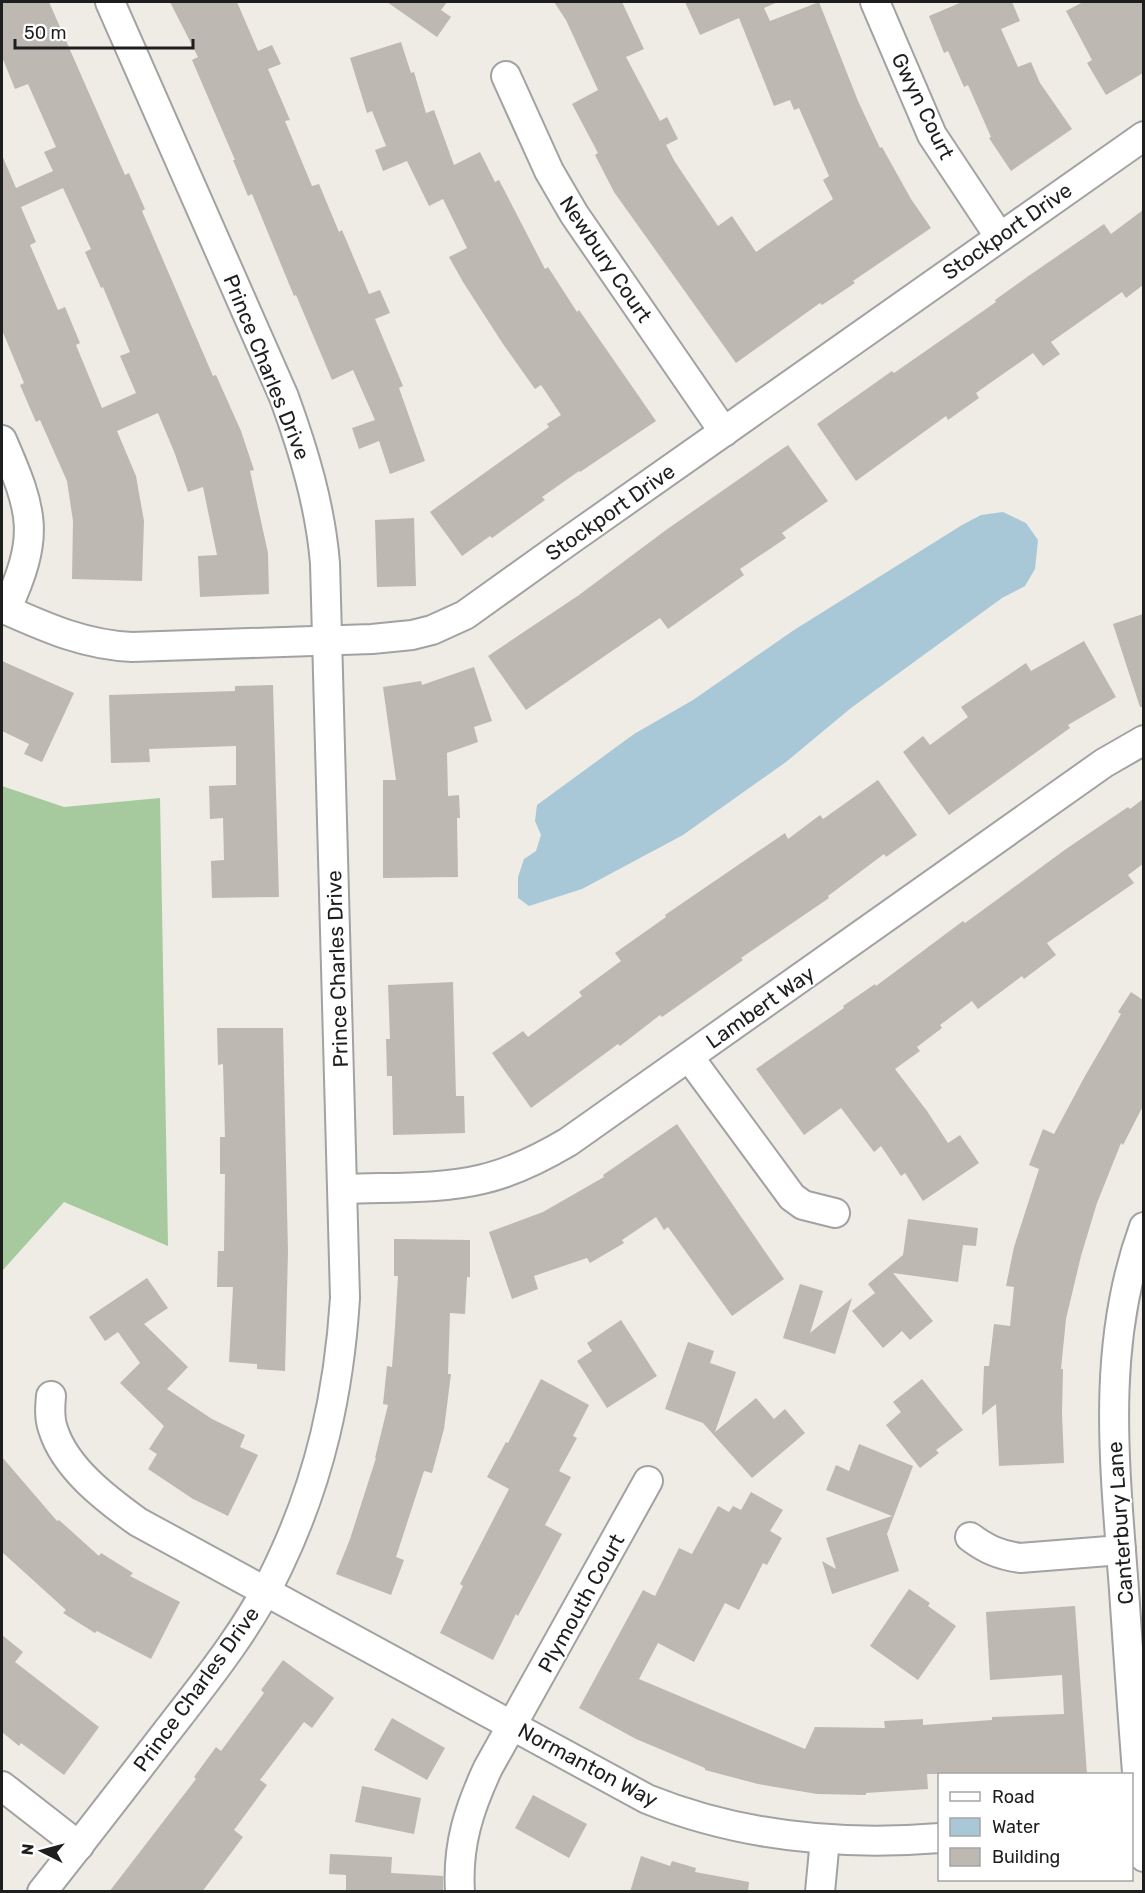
<svg xmlns="http://www.w3.org/2000/svg" width="1145" height="1893" viewBox="0 0 1145 1893" font-family="Rubik,sans-serif">
	<style>
		.forest { fill: #a6c99d }
		.water { fill: #a9c8d7 }
		.building { fill: #beb8b2; fill-rule: evenodd }
		.lines { fill: none; stroke-linecap: round; stroke-linejoin: round }
		.minor-casing { stroke: #a2a2a2; stroke-width: 32 }
		.minor { stroke: #fff; stroke-width: 28 }
		.labels { text-anchor: middle; dominant-baseline: central; stroke-width: 4.5; stroke-linejoin: round; paint-order: stroke }
		.street-label { font-size: 21px; fill: #1e1e1e; stroke: #fff }
	</style>
	<rect width="100%" height="100%" fill="#eeece5"/>
	<path class="forest" d="M 2,786 L 64,807 L 160,798 L 168,1246 L 64,1202 L 2,1271 Z"/>
	<path class="water" d="M 1003,512 L 1026,523 L 1038,540 L 1035,569 L 1025,586 L 1002,598 L 925,654 L 851,708 L 786,762 L 683,835 L 582,889 L 529,906 L 518,898 L 518,877 L 524,859 L 536,851 L 541,835 L 535,821 L 537,805 L 634,734 L 693,700 L 794,630 L 962,525 L 981,515 Z"/>
	<g class="building">
		<path d="M 2,2 L 49,2 L 125,175 L 129,173 L 145,209 L 142,211 L 213,376 L 216,375 L 241,431 L 254,470 L 250,471 L 268,553 L 269,594 L 200,597 L 198,556 L 217,555 L 203,487 L 188,492 L 175,454 L 158,413 L 117,431 L 136,476 L 144,521 L 142,581 L 72,579 L 73,521 L 67,481 L 40,420 L 36,422 L 20,385 L 24,383 L 2,330 L 2,155 L 16,188 L 53,171 L 44,152 L 56,147 L 28,84 L 15,89 L 2,57 ZM 63,188 L 91,249 L 85,252 L 101,288 L 103,287 L 130,352 L 120,356 L 136,393 L 102,408 L 76,345 L 80,343 L 65,307 L 58,310 L 30,245 L 36,242 L 21,207 Z"/>
		<path d="M 170,2 L 237,2 L 258,51 L 272,45 L 281,64 L 268,69 L 290,120 L 285,121 L 312,186 L 319,184 L 339,232 L 342,230 L 369,294 L 380,290 L 390,313 L 375,319 L 403,386 L 399,388 L 425,461 L 390,474 L 379,441 L 359,449 L 352,428 L 375,420 L 353,370 L 332,380 L 296,295 L 294,296 L 252,194 L 248,196 L 233,160 L 235,160 L 192,60 L 198,57 Z"/>
		<path d="M 387,2 L 447,2 L 441,10 L 451,17 L 437,37 Z"/>
		<path d="M 554,2 L 622,2 L 644,49 L 626,57 L 660,121 L 667,117 L 678,139 L 666,145 L 675,162 L 718,226 L 732,216 L 756,252 L 833,199 L 823,180 L 829,176 L 799,108 L 794,110 L 790,100 L 774,106 L 739,18 L 700,35 L 685,2 L 778,2 L 764,8 L 770,21 L 819,2 L 858,101 L 880,148 L 882,147 L 911,199 L 931,228 L 853,281 L 855,283 L 822,305 L 820,303 L 736,363 L 614,192 L 595,155 L 598,153 L 572,104 L 598,90 L 566,20 Z"/>
		<path d="M 962,2 L 1012,2 L 1020,21 L 1001,29 L 1018,67 L 1031,62 L 1040,83 L 1072,129 L 1011,171 L 989,138 L 991,137 L 968,85 L 964,87 L 948,51 L 944,53 L 929,16 Z"/>
		<path d="M 1083,2 L 1143,2 L 1143,73 L 1106,95 L 1087,63 L 1092,60 L 1066,11 Z"/>
		<path d="M 401,42 L 411,73 L 414,72 L 426,113 L 434,110 L 454,165 L 480,152 L 495,182 L 499,180 L 545,269 L 548,267 L 577,312 L 579,310 L 656,421 L 580,472 L 579,471 L 542,497 L 545,500 L 492,538 L 490,536 L 462,556 L 430,512 L 549,427 L 547,424 L 561,415 L 541,385 L 535,389 L 503,344 L 463,282 L 449,257 L 467,248 L 443,199 L 429,206 L 407,161 L 383,171 L 375,150 L 386,146 L 372,111 L 367,113 L 350,58 Z"/>
		<path d="M 1143,210 L 1143,285 L 1126,298 L 1122,292 L 1051,342 L 1060,354 L 1043,366 L 1033,353 L 976,393 L 979,398 L 948,420 L 946,416 L 856,481 L 817,424 L 892,371 L 894,373 L 996,302 L 995,300 L 1027,277 L 1104,224 L 1111,234 Z"/>
		<path d="M 788,445 L 828,501 L 782,533 L 786,538 L 740,569 L 744,575 L 668,629 L 660,618 L 526,710 L 488,656 L 579,595 L 666,530 Z"/>
		<path d="M 414,518 L 416,586 L 377,587 L 375,520 Z"/>
		<path d="M 1143,614 L 1143,707 L 1140,707 L 1113,624 Z"/>
		<path d="M 1084,641 L 1116,697 L 1068,725 L 1070,728 L 949,815 L 903,752 L 923,736 L 930,745 L 968,717 L 961,707 L 1026,663 L 1031,671 Z"/>
		<path d="M 2,661 L 74,693 L 42,762 L 24,754 L 29,744 L 2,731 Z"/>
		<path d="M 474,667 L 492,721 L 474,727 L 478,742 L 447,753 L 448,796 L 459,795 L 460,818 L 457,818 L 458,877 L 383,878 L 383,780 L 396,780 L 383,687 L 421,681 L 422,685 Z"/>
		<path d="M 273,685 L 279,897 L 212,898 L 211,861 L 224,860 L 223,818 L 210,819 L 209,786 L 236,785 L 236,746 L 149,749 L 150,762 L 111,763 L 109,695 L 235,691 L 235,686 Z"/>
		<path d="M 878,780 L 917,835 L 886,857 L 884,854 L 828,896 L 829,898 L 741,958 L 743,960 L 662,1017 L 660,1015 L 620,1046 L 618,1044 L 531,1108 L 492,1053 L 523,1031 L 528,1037 L 582,996 L 579,992 L 621,961 L 615,953 L 666,917 L 665,915 L 785,833 L 788,839 L 820,815 L 823,819 Z"/>
		<path d="M 1143,799 L 1143,864 L 1128,875 L 1134,883 L 1047,943 L 1056,955 L 1024,979 L 1022,976 L 978,1009 L 972,1001 L 940,1025 L 942,1028 L 917,1047 L 920,1051 L 895,1069 L 927,1111 L 948,1143 L 960,1135 L 979,1163 L 923,1201 L 905,1173 L 901,1176 L 881,1146 L 874,1152 L 841,1108 L 804,1135 L 756,1069 L 844,1008 L 843,1006 L 875,984 L 876,986 L 963,921 L 965,923 L 1066,849 L 1128,807 L 1130,809 Z"/>
		<path d="M 453,982 L 456,1096 L 464,1096 L 465,1133 L 393,1135 L 392,1076 L 387,1076 L 386,1039 L 390,1039 L 388,985 Z"/>
		<path d="M 1131,992 L 1143,1000 L 1143,1106 L 1123,1145 L 1121,1143 L 1097,1203 L 1081,1256 L 1066,1319 L 1061,1369 L 1063,1369 L 1062,1413 L 1064,1463 L 999,1466 L 996,1404 L 982,1415 L 984,1366 L 989,1366 L 994,1324 L 1010,1326 L 1014,1287 L 1006,1286 L 1014,1247 L 1039,1169 L 1029,1165 L 1043,1129 L 1054,1134 L 1085,1076 L 1121,1014 L 1118,1012 Z"/>
		<path d="M 217,1028 L 283,1028 L 288,1252 L 285,1371 L 257,1369 L 257,1364 L 229,1362 L 233,1287 L 217,1287 L 218,1251 L 224,1251 L 225,1174 L 220,1174 L 220,1137 L 225,1137 L 223,1064 L 218,1065 Z"/>
		<path d="M 677,1124 L 784,1279 L 732,1316 L 668,1227 L 664,1230 L 656,1217 L 622,1240 L 624,1243 L 590,1263 L 587,1258 L 534,1276 L 538,1289 L 512,1299 L 489,1232 L 543,1212 L 604,1177 L 603,1175 Z"/>
		<path d="M 908,1219 L 978,1228 L 976,1246 L 963,1245 L 958,1282 L 893,1273 L 933,1321 L 910,1340 L 902,1331 L 883,1348 L 852,1311 L 875,1293 L 868,1284 L 903,1255 Z"/>
		<path d="M 394,1239 L 470,1240 L 470,1277 L 467,1277 L 465,1314 L 450,1313 L 448,1374 L 451,1374 L 444,1429 L 432,1473 L 424,1471 L 396,1557 L 404,1560 L 391,1595 L 336,1574 L 350,1539 L 376,1458 L 375,1458 L 388,1405 L 383,1404 L 387,1366 L 392,1367 L 395,1327 L 398,1276 L 394,1276 Z"/>
		<path d="M 147,1278 L 168,1308 L 144,1324 L 188,1367 L 167,1389 L 212,1419 L 245,1435 L 240,1447 L 258,1455 L 228,1516 L 193,1499 L 148,1469 L 157,1454 L 149,1449 L 164,1426 L 120,1383 L 140,1363 L 118,1332 L 105,1341 L 89,1317 Z"/>
		<path d="M 800,1284 L 823,1291 L 810,1333 L 852,1298 L 835,1354 L 783,1338 Z"/>
		<path d="M 621,1320 L 657,1376 L 607,1408 L 577,1361 L 592,1351 L 587,1343 Z"/>
		<path d="M 688,1342 L 714,1351 L 710,1363 L 736,1372 L 715,1432 L 756,1398 L 774,1419 L 785,1409 L 805,1433 L 752,1478 L 703,1423 L 665,1409 Z"/>
		<path d="M 541,1379 L 589,1405 L 573,1436 L 577,1438 L 559,1471 L 571,1477 L 545,1525 L 562,1534 L 518,1616 L 516,1614 L 493,1660 L 440,1633 L 463,1586 L 460,1584 L 509,1489 L 487,1477 L 506,1442 L 508,1443 Z"/>
		<path d="M 922,1379 L 963,1430 L 936,1450 L 939,1453 L 920,1468 L 886,1425 L 901,1412 L 893,1402 Z"/>
		<path d="M 859,1444 L 913,1466 L 887,1534 L 899,1571 L 832,1594 L 822,1561 L 836,1569 L 826,1538 L 892,1516 L 826,1490 L 836,1465 L 849,1471 Z"/>
		<path d="M 2,1457 L 57,1521 L 59,1520 L 99,1556 L 101,1553 L 133,1573 L 130,1576 L 180,1602 L 151,1659 L 97,1631 L 95,1633 L 63,1613 L 66,1610 L 2,1552 Z"/>
		<path d="M 751,1492 L 783,1510 L 770,1531 L 782,1538 L 767,1565 L 763,1563 L 739,1610 L 725,1603 L 694,1662 L 658,1643 L 639,1679 L 805,1749 L 815,1727 L 885,1728 L 884,1721 L 923,1719 L 923,1725 L 992,1720 L 992,1717 L 1064,1714 L 1062,1675 L 990,1680 L 986,1612 L 1075,1606 L 1087,1774 L 927,1774 L 928,1789 L 866,1793 L 866,1795 L 817,1794 L 758,1784 L 705,1770 L 705,1768 L 636,1739 L 579,1708 L 643,1590 L 655,1596 L 679,1548 L 692,1554 L 718,1506 L 729,1512 L 733,1506 L 741,1510 Z"/>
		<path d="M 909,1589 L 930,1603 L 928,1606 L 956,1626 L 918,1680 L 870,1646 Z"/>
		<path d="M 2,1635 L 23,1652 L 15,1662 L 99,1727 L 64,1775 L 21,1743 L 19,1746 L 2,1732 Z"/>
		<path d="M 283,1660 L 334,1698 L 312,1728 L 304,1722 L 260,1780 L 267,1785 L 234,1830 L 243,1837 L 202,1892 L 109,1892 L 196,1779 L 194,1777 L 216,1747 L 221,1751 L 264,1693 L 261,1690 Z"/>
		<path d="M 392,1718 L 445,1748 L 427,1780 L 374,1750 Z"/>
		<path d="M 362,1786 L 421,1798 L 414,1834 L 355,1822 Z"/>
		<path d="M 533,1795 L 587,1824 L 569,1858 L 515,1828 Z"/>
		<path d="M 330,1854 L 392,1857 L 391,1873 L 443,1876 L 443,1892 L 346,1892 L 346,1875 L 329,1874 Z"/>
		<path d="M 641,1856 L 670,1866 L 672,1861 L 696,1868 L 695,1872 L 749,1882 L 748,1892 L 630,1892 Z"/>
	</g>
	<g class="lines">
		<defs>
			<g id="minor">
				<path d="M 875,2 L 932,135 L 999,236"/>
				<path d="M 506,76 L 549,171 L 574,214 L 724,432"/>
				<path d="M 2,440 C 34,513 40,536 6,610"/>
				<path d="M 2,608 C 45,627 84,645 132,647 L 372,639 L 412,635 L 432,630 L 465,615 L 567,542 L 1144,136"/>
				<path d="M 689,1057 L 792,1197 L 803,1205 L 835,1213"/>
				<path d="M 344,1189 C 389,1187 438,1190 483,1179 C 513,1172 541,1158 568,1142 L 1104,763 L 1144,740"/>
				<path d="M 1144,1227 C 1100,1347 1115,1467 1124,1590 C 1130,1679 1136,1768 1144,1857"/>
				<path d="M 51,1396 C 50,1407 49,1418 53,1429 C 65,1468 106,1499 138,1522 L 647,1799 C 739,1836 841,1846 940,1838"/>
				<path d="M 970,1537 C 986,1549 999,1555 1020,1558 L 1121,1550"/>
				<path d="M 2,1786 L 79,1846"/>
				<path d="M 42,1892 C 84,1839 124,1787 165,1734 C 207,1680 250,1627 279,1565 C 320,1479 339,1393 345,1298 L 325,563 C 320,505 304,452 284,397 L 110,2"/>
				<path d="M 460,1892 C 457,1845 469,1809 488,1768 L 648,1481"/>
				<path d="M 820,1892 L 825,1839"/>
			</g>
		</defs>
		<use href="#minor" class="minor-casing"/>
		<use href="#minor" class="minor"/>
	</g>
	<g class="labels">
		<g class="street-label">
			<text transform="translate(923 106) rotate(64)">Gwyn Court</text>
			<text transform="translate(1007 231) rotate(-35)">Stockport Drive</text>
			<text transform="translate(606 259) rotate(56)">Newbury Court</text>
			<text transform="translate(267 367) rotate(68)">Prince Charles Drive</text>
			<text transform="translate(610 512) rotate(-35)">Stockport Drive</text>
			<text transform="translate(337 969) rotate(-92)">Prince Charles Drive</text>
			<text transform="translate(760 1007) rotate(-35)">Lambert Way</text>
			<text transform="translate(1120 1523) rotate(-94)">Canterbury Lane</text>
			<text transform="translate(581 1603) rotate(-61)">Plymouth Court</text>
			<text transform="translate(196 1689) rotate(-54)">Prince Charles Drive</text>
			<text transform="translate(588 1765) rotate(28)">Normanton Way</text>
		</g>
	</g>
	<rect width="1145" height="1893" fill="none" stroke="#1e1e1e" stroke-width="6"/>
	<rect x="938" y="1773" width="195" height="108" fill="#ffffff" stroke="#a5a5a5" stroke-width="1.5"/>
	<rect x="950" y="1792" width="30" height="9" fill="#ffffff" stroke="#a5a5a5" stroke-width="1.5"/>
	<text x="992" y="1803" font-size="18" fill="#1e1e1e">Road</text>
	<rect x="950" y="1818" width="30" height="18" fill="#a9c8d7" stroke="#a5a5a5" stroke-width="1.5"/>
	<text x="992" y="1833" font-size="18" fill="#1e1e1e">Water</text>
	<rect x="950" y="1848" width="30" height="18" fill="#beb8b2" stroke="#a5a5a5" stroke-width="1.5"/>
	<text x="992" y="1863" font-size="18" fill="#1e1e1e">Building</text>
	<g transform="translate(42 1851) rotate(276)" stroke="#ffffff" stroke-width="4.5" paint-order="stroke">
	<path d="M0-4.5L10 22L0 15L-10 22Z" fill="#1e1e1e"/>
	<text y="-9" font-size="16" font-weight="bold" text-anchor="middle" fill="#1e1e1e">N</text>
	</g>
	<path d="M15 39v9h178v-9" fill="none" stroke="#1e1e1e" stroke-width="3"/>
	<text x="24" y="39" font-size="18" fill="#1e1e1e" stroke="#ffffff" stroke-width="4.5" paint-order="stroke">50 m</text>
</svg>
